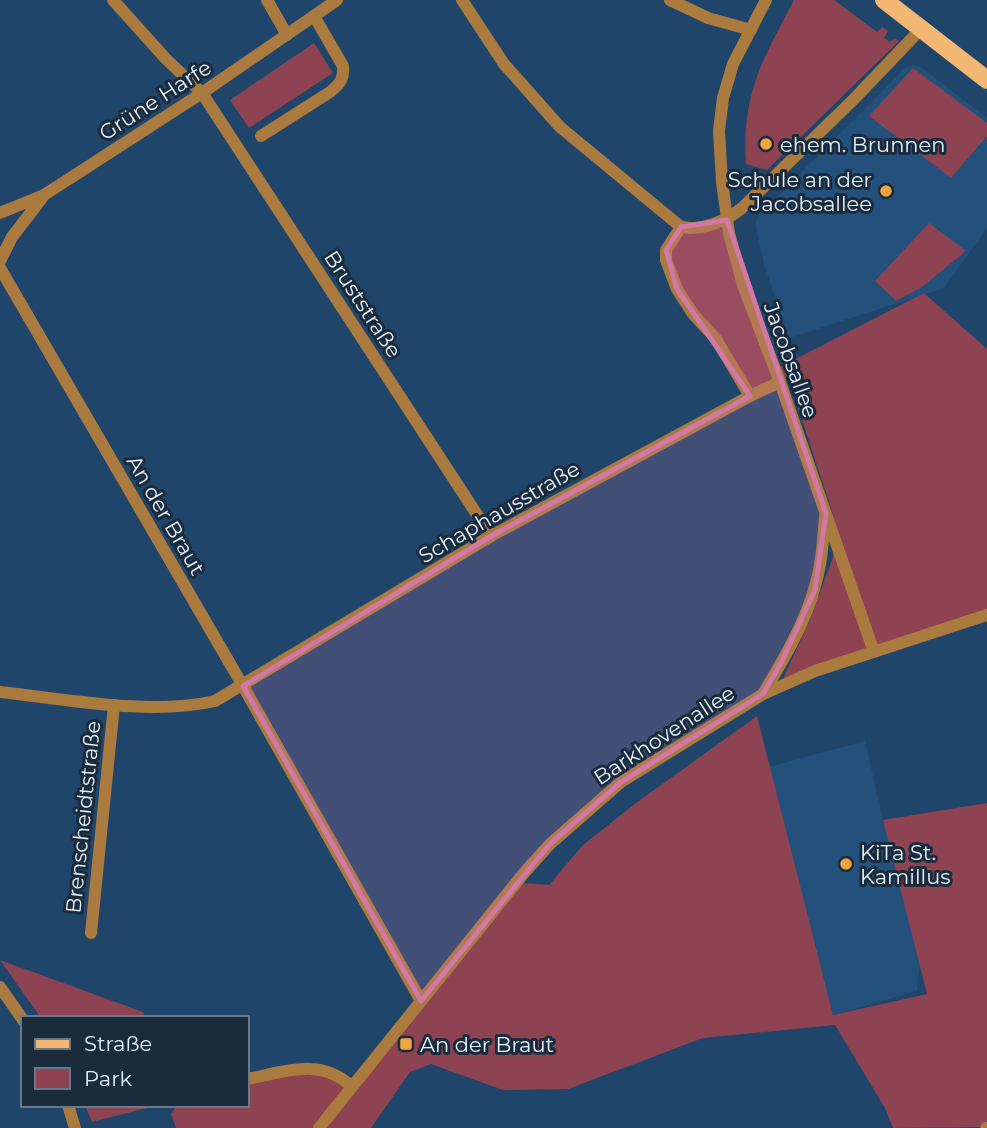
<svg xmlns="http://www.w3.org/2000/svg" width="987" height="1128" viewBox="0 0 987 1128" font-family="Montserrat,sans-serif">
	<style>
		.built { fill: #24507c }
		.green { fill: #8d4351 }
		.lines { fill: none; stroke-linecap: round; stroke-linejoin: round }
		.street { stroke: #aa7a3f; stroke-width: 12 }
		.primary { stroke: #f2b873; stroke-width: 18 }
		.marked { fill: #d179a4; fill-opacity: 0.2; stroke: #d179a4; stroke-width: 5; stroke-linejoin: round }
		.poi-dot { fill: #f1a540; stroke: #1a2b3c; stroke-width: 2.5 }
		.labels { text-anchor: middle; dominant-baseline: central; stroke-width: 6; stroke-linejoin: round; paint-order: stroke }
		.street-label { font-size: 21px; fill: #e3f0fe; stroke: #1a2b3c }
		.poi-label { font-size: 21px; fill: #e3f0fe; stroke: #1a2b3c; text-anchor: start }
	</style>
	<rect width="100%" height="100%" fill="#1f456b"/>
	<g class="built">
		<path d="M 913,65 L 921,67 L 987,118 L 987,228 L 944,288 L 789,338 L 764,264 L 756,228 L 756,221 L 759,215 L 905,68 Z"/>
		<path d="M 865,741 L 883,820 L 916,907 L 922,943 L 917,991 L 833,1015 L 765,768 Z"/>
	</g>
	<g class="green">
		<path d="M 794,0 L 834,0 L 877,32 L 882,27 L 888,31 L 884,38 L 890,42 L 895,38 L 899,41 L 767,170 L 746,164 C 741,95 763,59 794,0 Z"/>
		<path d="M 314,43 L 333,73 L 249,128 L 230,100 Z"/>
		<path d="M 913,68 L 987,123 L 987,136 L 951,178 L 869,116 Z"/>
		<path d="M 929,223 L 966,251 L 922,287 L 896,301 L 875,281 Z"/>
		<path d="M 727,225 L 774,368 L 782,366 L 924,293 L 987,349 L 987,615 L 782,681 L 809,622 L 832,560 L 836,536 L 832,511 L 788,377 L 751,393 L 677,289 L 669,252 L 683,234 Z"/>
		<path d="M 757,716 L 833,1015 L 927,994 L 883,820 L 987,803 L 987,1127 L 893,1128 L 885,1108 L 835,1025 L 703,1038 L 568,1089 L 503,1090 L 431,1064 L 410,1072 L 371,1128 L 176,1128 L 171,1114 L 177,1105 L 247,1105 L 247,1081 L 316,1070 L 348,1087 L 521,883 L 549,885 L 583,845 L 636,803 Z"/>
		<path d="M 0,960 L 143,1012 L 145,1018 L 41,1018 Z"/>
		<path d="M 85,1105 L 159,1105 L 92,1122 Z"/>
	</g>
	<g class="lines">
		<g class="street">
			<path d="M 113,0 L 166,59 L 202,93 L 491,536"/>
			<path d="M 267,0 L 287,35"/>
			<path d="M 462,0 L 504,64 L 560,127 L 681,227 C 703,231 726,221 742,208 L 854,99 L 921,29"/>
			<path d="M 670,0 L 708,18 L 751,30"/>
			<path d="M 766,0 L 733,64 L 723,98 L 719,131 L 722,182 L 729,233 L 743,285 L 780,382 L 874,652"/>
			<path d="M 261,136 L 330,92 C 340,84 344,79 343,66 L 314,16"/>
			<path d="M 0,213 L 44,195 L 202,93 L 337,0"/>
			<path d="M 681,227 L 666,250 L 666,260 L 677,289 L 693,314 L 716,339 L 750,396"/>
			<path d="M 0,261 L 12,237 L 42,198"/>
			<path d="M 0,268 L 243,686 L 421,1001"/>
			<path d="M 0,692 C 66,699 151,716 215,701 L 491,536 L 750,396 L 780,382"/>
			<path d="M 763,694 C 782,662 806,622 815,586 C 822,563 823,540 825,516"/>
			<path d="M 91,933 L 114,705"/>
			<path d="M 0,987 L 23,1020"/>
			<path d="M 247,1079 C 285,1072 320,1057 351,1086"/>
			<path d="M 68,1105 L 75,1128"/>
			<path d="M 319,1128 L 524,873 L 550,844 L 621,782 L 763,694 L 815,671 L 987,615"/>
			<path d="M 986,1128 L 987,1128"/>
		</g>
		<path class="primary" d="M 884,0 L 987,80"/>
	</g>
	<path class="marked" d="M 727,220 L 826,513 L 815,590 L 780,665 L 763,694 L 621,782 L 550,844 L 421,1001 L 243,686 L 491,536 L 750,396 L 677,289 L 666,250 L 681,227 Z"/>
	<g class="poi-dot">
		<circle cx="766" cy="144" r="7"/>
		<circle cx="886" cy="191" r="7"/>
		<circle cx="846" cy="864" r="7"/>
		<rect x="399" y="1037" width="14" height="14" rx="3.5"/>
	</g>
	<g class="labels">
		<g class="street-label">
			<text transform="translate(155 100) rotate(-33)">Grüne Harfe</text>
			<text transform="translate(363 304) rotate(57)">Bruststraße</text>
			<text transform="translate(791 360) rotate(70)">Jacobsallee</text>
			<text transform="translate(499 512) rotate(-30)">Schaphausstraße</text>
			<text transform="translate(166 515) rotate(60)">An der Braut</text>
			<text transform="translate(664 735) rotate(-33)">Barkhovenallee</text>
			<text transform="translate(83 817) rotate(-84)">Brenscheidtstraße</text>
		</g>
		<g class="poi-label">
			<text x="780" y="144">ehem. Brunnen</text>
			<text x="872" y="179" text-anchor="end">Schule an der<tspan x="872" dy="24">Jacobsallee</tspan></text>
			<text x="860" y="852">KiTa St.<tspan x="860" dy="24">Kamillus</tspan></text>
			<text x="420" y="1044">An der Braut</text>
		</g>
	</g>
	<rect x="21" y="1016" width="228" height="91" fill="#1a2b3c" stroke="#6a7a8a" stroke-width="2"/>
	<rect x="35" y="1039" width="35" height="10" fill="#f2b873" stroke="#6a7a8a" stroke-width="2"/>
	<text x="84" y="1051" font-size="21" fill="#e3f0fe">Straße</text>
	<rect x="35" y="1068" width="35" height="21" fill="#8d4351" stroke="#6a7a8a" stroke-width="2"/>
	<text x="84" y="1086" font-size="21" fill="#e3f0fe">Park</text>
</svg>
